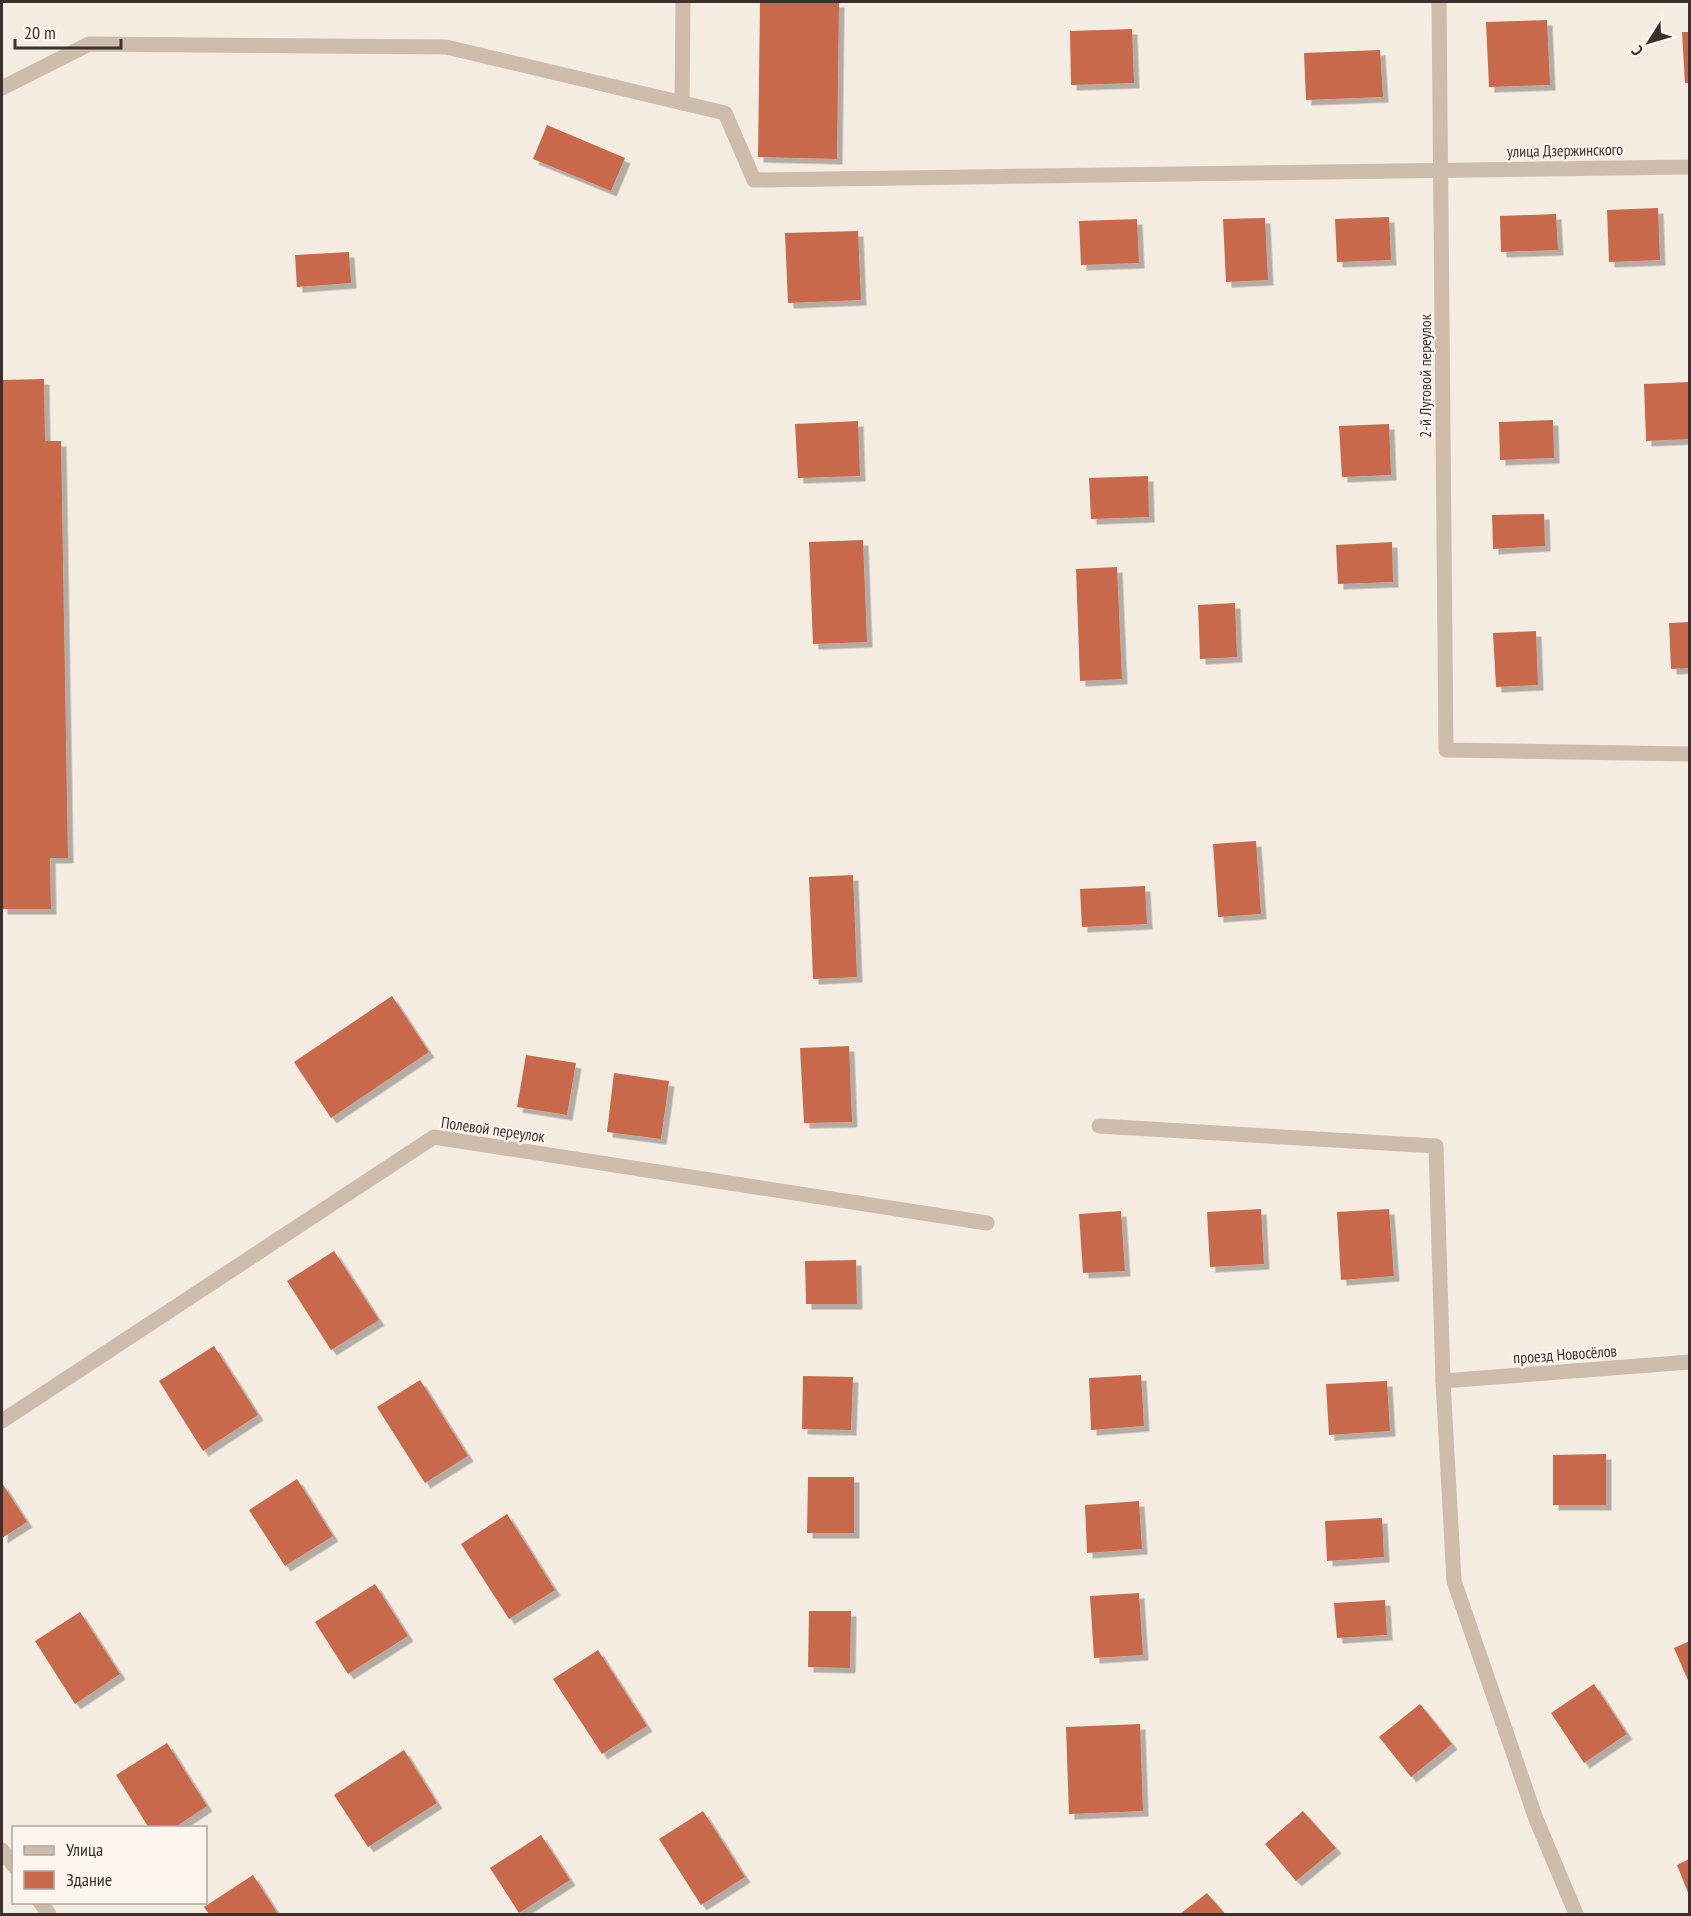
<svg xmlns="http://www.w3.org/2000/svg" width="1691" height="1916" viewBox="0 0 1691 1916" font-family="'PT Sans Narrow',sans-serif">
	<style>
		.building { fill: #c8694b; filter: url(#shadow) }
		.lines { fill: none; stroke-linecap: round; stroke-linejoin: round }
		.minor { stroke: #cdbbac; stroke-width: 15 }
		.labels { text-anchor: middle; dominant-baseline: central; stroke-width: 4.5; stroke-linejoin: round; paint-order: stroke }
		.street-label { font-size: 16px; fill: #3b302b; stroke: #fbf5ee }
	</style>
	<defs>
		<filter id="shadow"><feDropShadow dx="5.5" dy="5.5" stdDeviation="0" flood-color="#0004"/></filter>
	</defs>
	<rect width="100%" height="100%" fill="#f4ebe1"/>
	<g class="building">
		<path d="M 760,2 L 839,2 L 837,159 L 758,157 Z"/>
		<path d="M 1547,20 L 1550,85 L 1489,87 L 1486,22 Z"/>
		<path d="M 1132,29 L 1134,83 L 1071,85 L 1070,31 Z"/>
		<path d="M 1682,32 L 1690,32 L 1690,83 L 1685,83 Z"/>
		<path d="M 1380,50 L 1383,97 L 1306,100 L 1304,53 Z"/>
		<path d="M 547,125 L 625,158 L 611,191 L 533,159 Z"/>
		<path d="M 1658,208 L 1660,260 L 1609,262 L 1607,210 Z"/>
		<path d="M 1556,214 L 1558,250 L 1501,252 L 1500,216 Z"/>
		<path d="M 1389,217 L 1391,260 L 1337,262 L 1335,219 Z"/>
		<path d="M 1265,218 L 1268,280 L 1226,282 L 1223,219 Z"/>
		<path d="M 1137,219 L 1139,263 L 1081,265 L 1079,221 Z"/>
		<path d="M 858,231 L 861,300 L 788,303 L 785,233 Z"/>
		<path d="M 349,252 L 351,283 L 297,287 L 295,255 Z"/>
		<path d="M 44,379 L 45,441 L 61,441 L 68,858 L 50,858 L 51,909 L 2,909 L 2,380 Z"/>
		<path d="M 1689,382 L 1690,439 L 1646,441 L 1644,384 Z"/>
		<path d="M 1553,420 L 1554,458 L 1500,460 L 1499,422 Z"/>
		<path d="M 858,421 L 860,476 L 798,478 L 795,424 Z"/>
		<path d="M 1389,424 L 1391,475 L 1342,477 L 1339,426 Z"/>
		<path d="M 1148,476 L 1149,517 L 1091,519 L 1089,478 Z"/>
		<path d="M 1544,514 L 1545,546 L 1493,549 L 1492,515 Z"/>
		<path d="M 863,540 L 867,642 L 813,644 L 809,542 Z"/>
		<path d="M 1392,542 L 1393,582 L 1338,584 L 1336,545 Z"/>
		<path d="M 1117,567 L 1122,679 L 1080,681 L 1076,569 Z"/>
		<path d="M 1235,603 L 1237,657 L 1200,659 L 1198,605 Z"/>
		<path d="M 1690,622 L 1690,668 L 1671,669 L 1669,623 Z"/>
		<path d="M 1536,631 L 1538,685 L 1496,687 L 1493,633 Z"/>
		<path d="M 1256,841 L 1261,914 L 1218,917 L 1213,844 Z"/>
		<path d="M 853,875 L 857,977 L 813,979 L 809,877 Z"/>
		<path d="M 1145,886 L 1147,924 L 1082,927 L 1080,889 Z"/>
		<path d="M 392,996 L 429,1052 L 331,1118 L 294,1062 Z"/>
		<path d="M 849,1046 L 852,1122 L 804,1123 L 800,1048 Z"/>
		<path d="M 526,1055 L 576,1063 L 567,1115 L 517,1107 Z"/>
		<path d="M 614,1073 L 669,1081 L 661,1139 L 607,1132 Z"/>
		<path d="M 1261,1209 L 1264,1264 L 1210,1267 L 1207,1212 Z"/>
		<path d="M 1389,1209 L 1394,1276 L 1341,1280 L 1337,1212 Z"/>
		<path d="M 1121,1211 L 1125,1271 L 1083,1273 L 1079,1214 Z"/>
		<path d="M 334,1251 L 379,1320 L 331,1350 L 287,1281 Z"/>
		<path d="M 856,1260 L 857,1304 L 806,1304 L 805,1261 Z"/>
		<path d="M 214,1346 L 258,1415 L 203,1451 L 159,1381 Z"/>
		<path d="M 1141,1375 L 1144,1426 L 1091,1430 L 1089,1378 Z"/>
		<path d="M 803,1376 L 853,1377 L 851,1430 L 802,1429 Z"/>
		<path d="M 420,1380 L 468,1456 L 425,1483 L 377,1407 Z"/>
		<path d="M 1387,1381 L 1390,1431 L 1329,1435 L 1326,1384 Z"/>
		<path d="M 1606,1454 L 1606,1505 L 1553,1505 L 1553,1455 Z"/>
		<path d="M 808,1477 L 854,1477 L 854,1533 L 807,1533 Z"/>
		<path d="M 297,1479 L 333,1536 L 285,1566 L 249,1510 Z"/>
		<path d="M 2,1483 L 27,1522 L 2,1538 Z"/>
		<path d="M 1139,1501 L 1142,1549 L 1087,1553 L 1085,1505 Z"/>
		<path d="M 507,1514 L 555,1590 L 509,1619 L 461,1544 Z"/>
		<path d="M 1382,1518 L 1384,1557 L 1327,1561 L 1325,1521 Z"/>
		<path d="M 375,1584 L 408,1636 L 348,1674 L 315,1622 Z"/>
		<path d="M 1139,1593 L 1143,1655 L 1094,1658 L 1090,1596 Z"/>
		<path d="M 1385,1600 L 1387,1635 L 1337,1638 L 1334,1603 Z"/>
		<path d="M 809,1611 L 851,1611 L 850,1668 L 808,1667 Z"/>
		<path d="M 80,1612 L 120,1674 L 75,1704 L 35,1641 Z"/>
		<path d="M 1690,1641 L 1690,1685 L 1674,1648 Z"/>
		<path d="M 598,1650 L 647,1726 L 602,1754 L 553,1679 Z"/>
		<path d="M 1594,1684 L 1627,1734 L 1584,1763 L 1551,1713 Z"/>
		<path d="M 1420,1704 L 1452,1744 L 1411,1777 L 1379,1737 Z"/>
		<path d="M 1140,1724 L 1143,1811 L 1069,1814 L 1066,1727 Z"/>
		<path d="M 167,1743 L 207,1806 L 174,1828 L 149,1828 L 116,1775 Z"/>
		<path d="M 404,1750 L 437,1803 L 368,1847 L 334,1795 Z"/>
		<path d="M 703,1811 L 745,1877 L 701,1905 L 659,1839 Z"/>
		<path d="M 1303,1811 L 1336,1848 L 1296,1881 L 1265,1844 Z"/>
		<path d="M 541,1835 L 570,1880 L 519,1913 L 490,1868 Z"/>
		<path d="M 1689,1859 L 1689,1895 L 1677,1865 Z"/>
		<path d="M 253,1875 L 278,1914 L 209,1914 L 204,1907 Z"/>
		<path d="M 1207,1893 L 1225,1914 L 1180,1914 Z"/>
	</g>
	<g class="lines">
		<g class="minor">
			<path d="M 1439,2 L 1446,750 L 1690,754"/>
			<path d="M 2,88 L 89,44 L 446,47 L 725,113 L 754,180 L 1690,167"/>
			<path d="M 682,103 L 683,2"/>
			<path d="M 1099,1126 L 1436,1146 L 1443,1381 L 1454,1581 L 1536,1819 L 1576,1914"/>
			<path d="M 1443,1381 L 1690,1362"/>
			<path d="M 2,1421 L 434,1137 L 987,1223"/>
			<path d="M 2,1850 L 14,1866"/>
			<path d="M 40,1902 L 49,1914"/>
		</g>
	</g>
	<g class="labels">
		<g class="street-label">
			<text transform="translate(1565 150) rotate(-1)">улица Дзержинского</text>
			<text transform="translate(1425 376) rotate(-90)">2-й Луговой переулок</text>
			<text transform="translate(493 1129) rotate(8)">Полевой переулок</text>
			<text transform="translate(1565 1354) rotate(-4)">проезд Новосёлов</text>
		</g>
	</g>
	<rect width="1691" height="1916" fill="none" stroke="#3b302b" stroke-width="6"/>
	<rect x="12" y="1826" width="195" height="78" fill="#fbf5ee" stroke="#aea6a0" stroke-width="1.5"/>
	<rect x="24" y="1846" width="30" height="9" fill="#cdbbac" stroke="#aea6a0" stroke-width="1.5"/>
	<text x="66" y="1856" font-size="18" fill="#3b302b">Улица</text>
	<rect x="24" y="1871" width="30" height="18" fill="#c8694b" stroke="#aea6a0" stroke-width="1.5"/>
	<text x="66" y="1886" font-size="18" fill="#3b302b">Здание</text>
	<g transform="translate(1649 42) rotate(233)" stroke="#fbf5ee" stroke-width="4.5" paint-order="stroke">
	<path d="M0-4.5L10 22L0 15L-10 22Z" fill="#3b302b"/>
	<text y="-9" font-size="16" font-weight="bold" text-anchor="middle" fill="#3b302b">С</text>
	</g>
	<path d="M15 39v9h106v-9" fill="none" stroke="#3b302b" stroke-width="3"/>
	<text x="24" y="39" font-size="18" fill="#3b302b" stroke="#fbf5ee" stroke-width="4.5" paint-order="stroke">20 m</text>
</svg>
